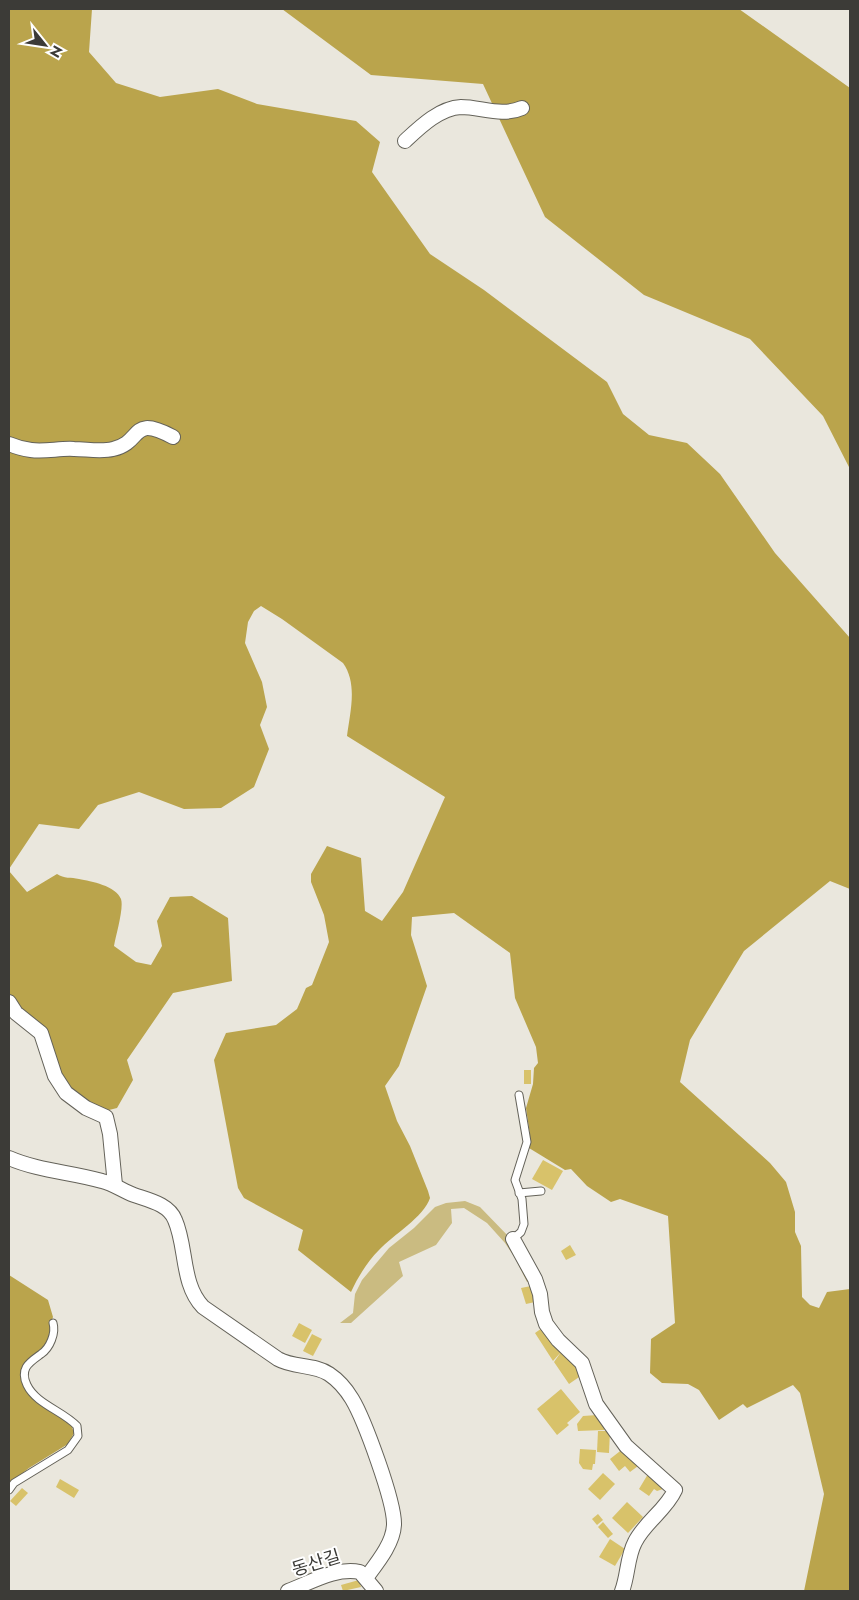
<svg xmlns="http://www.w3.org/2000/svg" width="859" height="1600" viewBox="0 0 859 1600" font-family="Jost,'Noto Sans KR',sans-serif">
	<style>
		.green { fill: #cabb81 }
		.forest { fill: #baa44c }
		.building { fill: #d8c26a }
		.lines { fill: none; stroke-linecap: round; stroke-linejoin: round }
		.service-casing { stroke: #646259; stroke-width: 9 }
		.minor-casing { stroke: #646259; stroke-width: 16 }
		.service { stroke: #fff; stroke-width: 7 }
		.minor { stroke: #fff; stroke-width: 14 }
		.labels { text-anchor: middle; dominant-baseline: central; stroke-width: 4; stroke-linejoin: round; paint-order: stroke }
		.street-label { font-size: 18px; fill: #3c3b37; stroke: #fff }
	</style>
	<rect width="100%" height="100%" fill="#eae7dd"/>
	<path class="green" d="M 465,1201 L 480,1207 L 512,1240 L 533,1280 L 527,1282 L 515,1258 L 505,1243 L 487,1223 L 464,1208 L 451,1209 L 452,1223 L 436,1245 L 399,1262 L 403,1276 L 351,1323 L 340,1323 L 353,1313 L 355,1294 L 362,1280 L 389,1248 L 414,1228 L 435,1207 L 446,1203 Z"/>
	<g class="forest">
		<path d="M 9,9 L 92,9 L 89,52 L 116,83 L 160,97 L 218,89 L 257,104 L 356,121 L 380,142 L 372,172 L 430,254 L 484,290 L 607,382 L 623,414 L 649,435 L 687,443 L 720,474 L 775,553 L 850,638 L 850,889 L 830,881 L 744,951 L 690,1040 L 680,1082 L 770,1163 L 786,1182 L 795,1212 L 795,1232 L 801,1246 L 802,1297 L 810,1305 L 819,1308 L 827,1292 L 850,1289 L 850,1591 L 804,1591 L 824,1494 L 800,1393 L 793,1385 L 747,1408 L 743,1404 L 719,1420 L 699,1390 L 688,1384 L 662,1383 L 650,1373 L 651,1339 L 675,1323 L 668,1216 L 620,1199 L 611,1202 L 587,1186 L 571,1169 L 565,1170 L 529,1148 L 530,1135 L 526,1108 L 533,1084 L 534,1068 L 538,1063 L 536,1047 L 515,998 L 510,953 L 454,913 L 412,917 L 411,935 L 427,986 L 399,1066 L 385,1086 L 397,1121 L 410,1146 L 428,1191 L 430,1198 C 424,1217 393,1235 379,1250 C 367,1262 358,1277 351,1292 L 298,1250 L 303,1230 L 244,1198 L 238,1188 L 214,1060 L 226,1033 L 276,1025 L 297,1009 L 306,988 L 312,985 L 329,942 L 324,915 L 311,882 L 311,874 L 327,846 L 361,858 L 365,911 L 382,921 L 403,892 L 445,797 L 347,736 C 350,712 358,684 343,663 L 282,619 L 261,606 L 254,611 L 248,622 L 245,643 L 262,682 L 267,707 L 260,725 L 269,749 L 254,787 L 221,808 L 184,809 L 139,792 L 98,805 L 79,829 L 39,824 L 9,869 Z"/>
		<path d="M 282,9 L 739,9 L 850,88 L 850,469 L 823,416 L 750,339 L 644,295 L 545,217 L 483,84 L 371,75 Z"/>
		<path d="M 9,871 L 27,892 L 57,874 C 64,879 71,877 79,879 C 91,881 116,886 121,899 C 124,908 116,935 114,946 L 136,962 L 151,965 L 162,946 L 157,921 L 170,897 L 192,896 L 228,918 L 232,981 L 173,993 L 127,1060 L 133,1080 L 117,1108 L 109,1110 L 100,1109 L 75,1096 L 51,1055 L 9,998 Z"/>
		<path d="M 9,1275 L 48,1300 L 53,1317 L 51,1322 L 53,1327 L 46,1346 L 34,1356 L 23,1381 L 71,1424 L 74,1433 L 68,1444 L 29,1468 L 9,1484 Z"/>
	</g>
	<g class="building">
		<rect x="524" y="1070" width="7" height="14"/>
		<path d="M 543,1160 L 563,1171 L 552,1190 L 532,1179 Z"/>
		<path d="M 570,1245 L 576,1255 L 566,1260 L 561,1251 Z"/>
		<path d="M 531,1286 L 535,1302 L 526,1304 L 521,1288 Z"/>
		<path d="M 299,1323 L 312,1330 L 305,1343 L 292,1336 Z"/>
		<path d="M 545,1326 L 582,1375 L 569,1384 L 554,1362 L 561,1352 L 553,1361 L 535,1333 Z"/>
		<path d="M 312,1334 L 322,1339 L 313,1356 L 303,1351 Z"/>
		<path d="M 561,1389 L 580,1412 L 567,1423 L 569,1425 L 557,1435 L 537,1409 Z"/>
		<path d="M 597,1415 L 604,1423 L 604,1430 L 578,1431 L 577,1424 L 583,1416 Z"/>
		<path d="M 598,1431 L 610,1431 L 609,1453 L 597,1452 Z"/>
		<path d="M 624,1448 L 638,1466 L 630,1472 L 625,1466 L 619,1471 L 610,1459 Z"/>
		<path d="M 580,1449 L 596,1450 L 595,1464 L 593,1464 L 592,1470 L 583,1469 L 579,1463 Z"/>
		<path d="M 603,1473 L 615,1484 L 600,1500 L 588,1489 Z"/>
		<path d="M 648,1474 L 666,1486 L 663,1489 L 657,1491 L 654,1489 L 649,1496 L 639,1489 Z"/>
		<path d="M 60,1479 L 79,1490 L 74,1498 L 56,1487 Z"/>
		<path d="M 22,1488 L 28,1493 L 16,1506 L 10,1501 Z"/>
		<path d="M 627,1502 L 643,1517 L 628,1533 L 612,1518 Z"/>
		<path d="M 598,1514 L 603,1520 L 597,1525 L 592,1519 Z"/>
		<path d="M 603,1522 L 613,1534 L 608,1538 L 598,1527 Z"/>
		<path d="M 610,1539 L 625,1549 L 615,1566 L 599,1557 Z"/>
		<path d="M 359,1580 L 361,1587 L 343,1591 L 341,1585 Z"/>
	</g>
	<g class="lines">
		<defs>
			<g id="service">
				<path d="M 519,1193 L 541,1191"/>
				<path d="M 513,1239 L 521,1232 L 524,1224 L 522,1199 L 515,1180 L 527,1142 L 519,1095"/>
				<path d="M 9,1490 L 14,1483 L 68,1450 L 78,1436 L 77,1426 C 63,1411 36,1404 27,1385 C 19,1368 30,1362 41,1354 C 50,1348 56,1333 53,1323"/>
			</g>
			<g id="minor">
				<path d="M 405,141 C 419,128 439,108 461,107 C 481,107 502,117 522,108"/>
				<path d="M 9,444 C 16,447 24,449 31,450 C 45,452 60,448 74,449 C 86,449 101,452 113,449 C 144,442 129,414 173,437"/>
				<path d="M 9,1002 L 16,1013 L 41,1033 L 55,1076 L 66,1093 L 86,1108 L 106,1117 L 110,1134 L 115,1185"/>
				<path d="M 9,1158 C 39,1171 71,1172 102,1181 C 114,1184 123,1191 134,1195 C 148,1200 169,1204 175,1220 C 187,1247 181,1284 203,1307 L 278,1359 C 294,1368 314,1364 329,1374 C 338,1380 346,1389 352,1399 C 364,1419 395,1502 394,1525 C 393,1544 377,1563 366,1578"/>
				<path d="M 513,1239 L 535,1279 L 540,1294 L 542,1312 L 546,1324 L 558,1340 L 582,1363 L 596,1404 L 626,1446 L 675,1490 C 666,1510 645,1522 635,1542 C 627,1557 628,1576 622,1591"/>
				<path d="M 288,1591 C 310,1583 335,1567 360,1572 L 376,1591"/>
			</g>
		</defs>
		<use href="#service" class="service-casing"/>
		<use href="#minor" class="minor-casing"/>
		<use href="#service" class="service"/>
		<use href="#minor" class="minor"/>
	</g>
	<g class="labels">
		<g class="street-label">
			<text transform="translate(316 1563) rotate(-17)">동산길</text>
		</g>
	</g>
	<rect width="859" height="1600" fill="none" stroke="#3c3b37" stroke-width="20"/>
	<g transform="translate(45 45) rotate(120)" stroke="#ffffff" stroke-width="4" paint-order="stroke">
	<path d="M0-4L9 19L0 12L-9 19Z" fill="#3c3b37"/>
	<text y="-8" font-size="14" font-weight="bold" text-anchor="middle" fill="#3c3b37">N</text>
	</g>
</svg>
